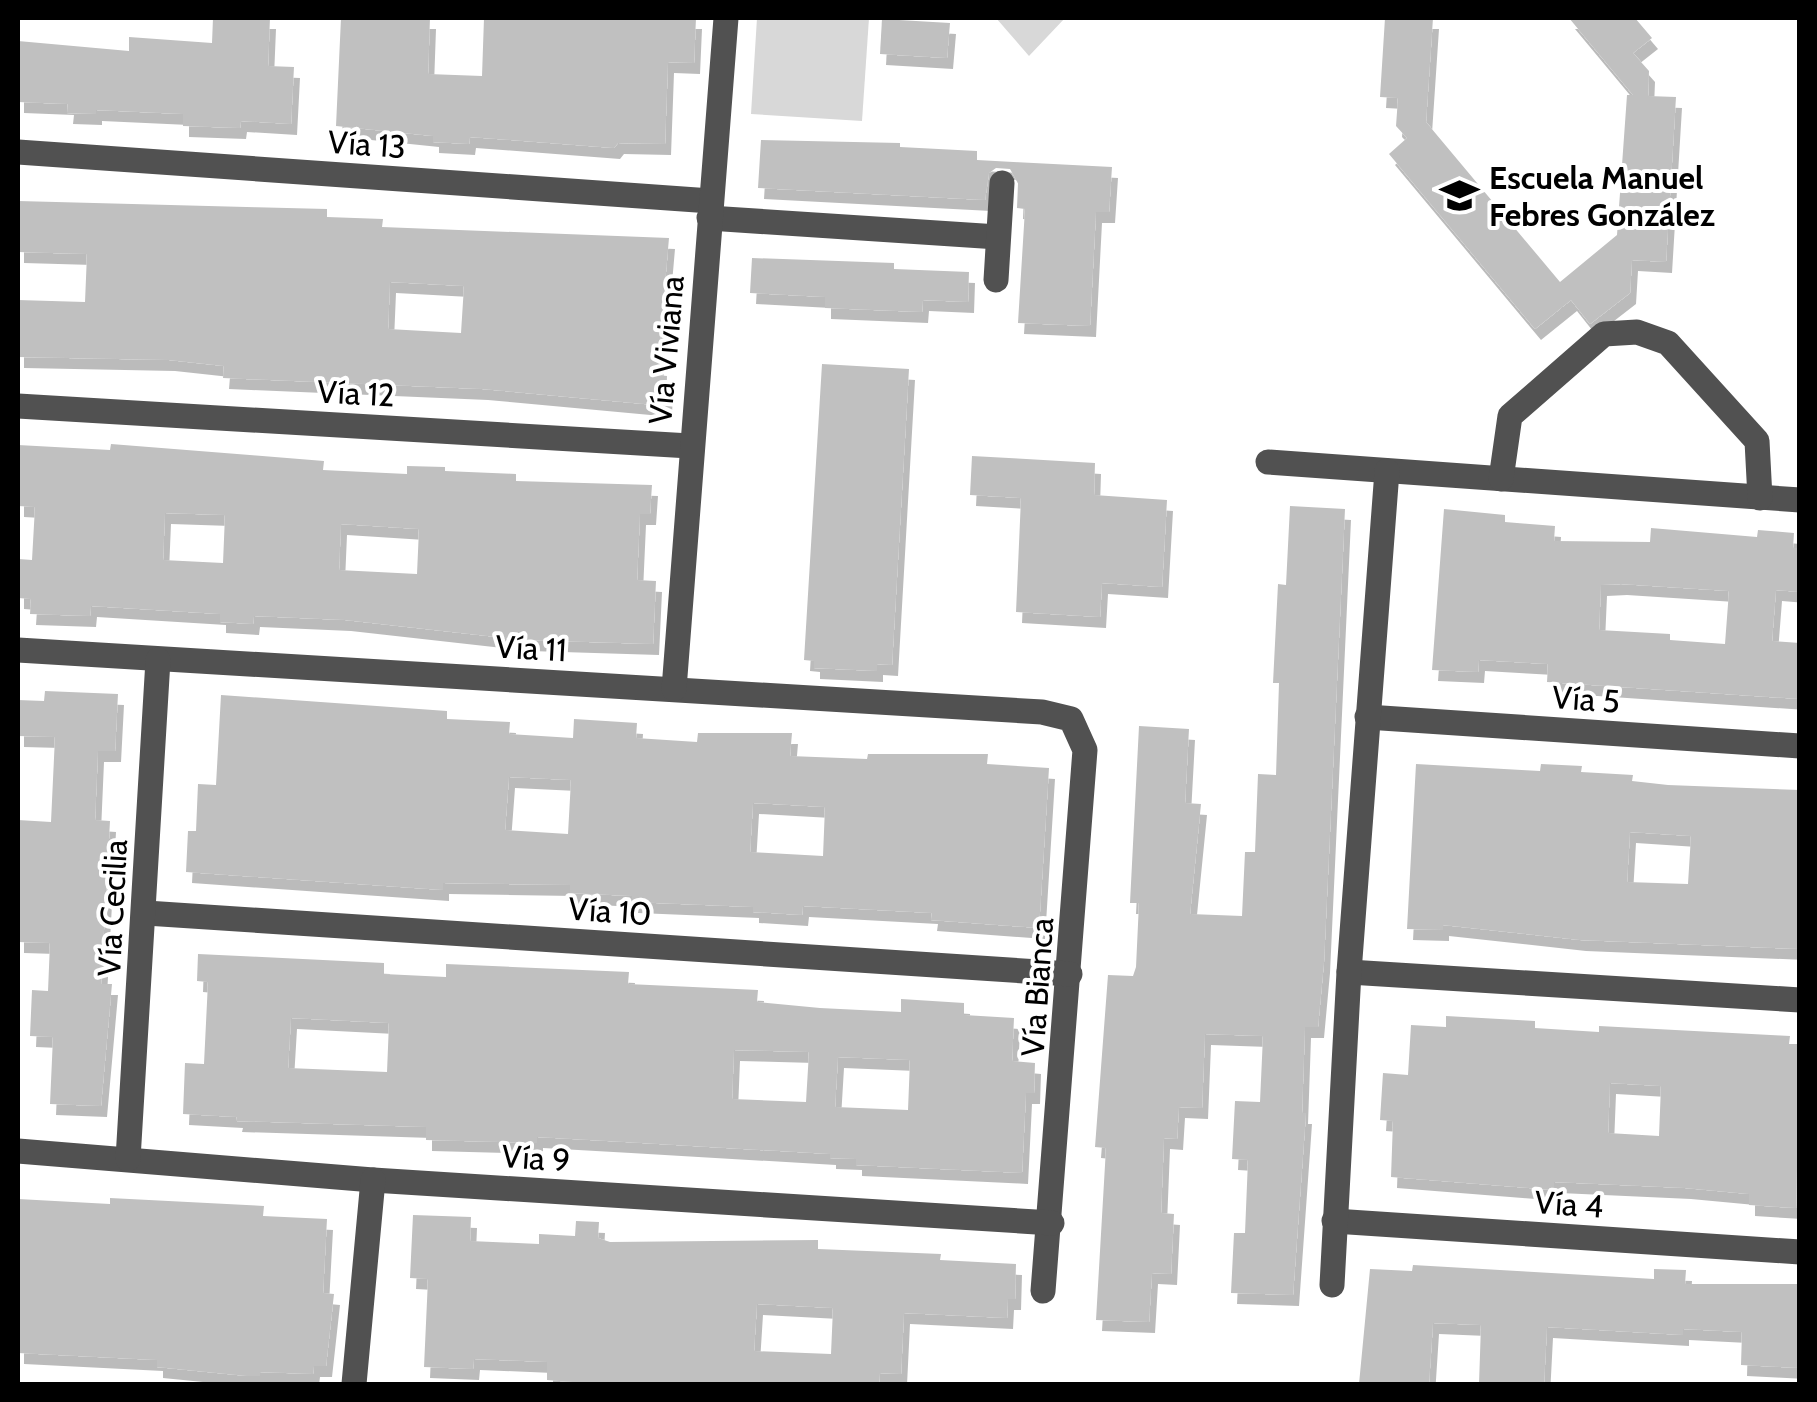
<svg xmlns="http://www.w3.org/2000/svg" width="1817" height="1402" viewBox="0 0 1817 1402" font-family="Cabin,sans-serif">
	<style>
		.green { fill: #d8d8d8 }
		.building { fill: #c0c0c0; fill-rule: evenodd; filter: url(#shadow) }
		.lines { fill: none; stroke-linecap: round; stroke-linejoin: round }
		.minor { stroke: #515151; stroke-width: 25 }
		.labels { text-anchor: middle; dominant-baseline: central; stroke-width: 8; stroke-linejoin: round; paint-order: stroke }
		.street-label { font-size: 32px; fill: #000; stroke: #fff }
		.poi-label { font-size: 32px; font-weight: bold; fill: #000; stroke: #fff; text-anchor: start }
	</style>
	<defs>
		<filter id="shadow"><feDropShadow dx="6" dy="11" stdDeviation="0" flood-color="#0004"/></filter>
	</defs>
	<rect width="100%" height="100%" fill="#fff"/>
	<g class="green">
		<path d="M 757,18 L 869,18 L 862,121 L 751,114 Z"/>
		<path d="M 996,18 L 1065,18 L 1029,56 Z"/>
	</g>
	<g class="building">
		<path d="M 213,18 L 270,18 L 268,66 L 294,67 L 291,124 L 241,121 L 240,128 L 183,126 L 183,114 L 96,110 L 96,114 L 67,113 L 68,104 L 18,102 L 18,41 L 129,51 L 129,37 L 212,43 Z"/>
		<path d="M 341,18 L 430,18 L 428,74 L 482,76 L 484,18 L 696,18 L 694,63 L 668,62 L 665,144 L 618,143 L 614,148 L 470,137 L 469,144 L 433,142 L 433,136 L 336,126 Z"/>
		<path d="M 1385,18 L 1433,18 L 1426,122 L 1560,282 L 1617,235 L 1627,95 L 1633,95 L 1569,18 L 1635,18 L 1652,38 L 1633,53 L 1649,71 L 1648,96 L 1676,97 L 1666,262 L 1632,260 L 1630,293 L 1590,324 L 1571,300 L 1535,329 L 1389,154 L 1407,138 L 1396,126 L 1398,98 L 1380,97 Z"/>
		<path d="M 882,19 L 950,23 L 947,58 L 880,54 Z"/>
		<path d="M 761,140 L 900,143 L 900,147 L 977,151 L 977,160 L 1112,167 L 1109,212 L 1096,212 L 1090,326 L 1018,323 L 1025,209 L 1017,208 L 1018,183 L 1010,169 L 996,168 L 989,173 L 985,200 L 758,188 Z"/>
		<path d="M 18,201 L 327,209 L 327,217 L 383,219 L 382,227 L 669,238 L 657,375 L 667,376 L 666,406 L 482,389 L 223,378 L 224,366 L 169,360 L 18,357 L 18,300 L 85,302 L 87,254 L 18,252 ZM 390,282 L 464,286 L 461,333 L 388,329 Z"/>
		<path d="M 752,258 L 894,263 L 894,269 L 969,272 L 968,302 L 923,300 L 922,312 L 825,308 L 825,297 L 750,293 Z"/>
		<path d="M 822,364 L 909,369 L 892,665 L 877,664 L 877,671 L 814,668 L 814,661 L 804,660 Z"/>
		<path d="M 111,444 L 324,461 L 323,470 L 407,474 L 407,466 L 445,467 L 445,471 L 516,474 L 516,481 L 652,485 L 650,514 L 640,514 L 637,580 L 656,581 L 653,644 L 524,640 L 345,620 L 254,616 L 253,624 L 220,622 L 220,614 L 91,606 L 90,616 L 30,614 L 31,599 L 18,598 L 18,559 L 32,560 L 35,507 L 18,506 L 18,445 L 110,450 ZM 165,513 L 225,515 L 223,563 L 163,560 ZM 341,524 L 419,529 L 417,574 L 339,570 Z"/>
		<path d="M 972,456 L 1095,463 L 1094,495 L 1167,500 L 1162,587 L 1102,583 L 1100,617 L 1016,612 L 1021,498 L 970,495 Z"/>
		<path d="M 1290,506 L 1345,509 L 1324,962 L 1318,1027 L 1305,1027 L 1302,1113 L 1306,1113 L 1293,1295 L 1231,1293 L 1234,1233 L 1245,1233 L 1248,1160 L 1232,1159 L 1235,1101 L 1260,1102 L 1263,1036 L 1205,1034 L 1202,1108 L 1179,1107 L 1177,1139 L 1164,1138 L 1161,1213 L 1174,1214 L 1171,1274 L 1152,1273 L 1149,1322 L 1096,1320 L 1106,1148 L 1095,1147 L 1108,975 L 1133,976 L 1136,967 L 1139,903 L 1130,903 L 1139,726 L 1189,729 L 1185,803 L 1201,804 L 1190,914 L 1242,916 L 1245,852 L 1255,852 L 1258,774 L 1276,775 L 1279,683 L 1273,683 L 1278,584 L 1286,585 Z"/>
		<path d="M 1444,509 L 1505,515 L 1505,522 L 1555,526 L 1554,541 L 1650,542 L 1651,528 L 1757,537 L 1758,530 L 1794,533 L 1793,548 L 1800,548 L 1800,592 L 1776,590 L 1772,641 L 1800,643 L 1800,699 L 1547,682 L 1548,664 L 1479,660 L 1478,672 L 1432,670 ZM 1621,584 L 1729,591 L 1725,644 L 1670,640 L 1670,634 L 1599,630 L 1601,585 Z"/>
		<path d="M 45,691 L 118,694 L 115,751 L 98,751 L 95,820 L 110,821 L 101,984 L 112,984 L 101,1106 L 50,1104 L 53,1037 L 30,1036 L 32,990 L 48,991 L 50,943 L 18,942 L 18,820 L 51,822 L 55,737 L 18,736 L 18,700 L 44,701 Z"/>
		<path d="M 221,695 L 447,711 L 447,719 L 510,722 L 509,734 L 573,738 L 574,719 L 637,723 L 636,738 L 697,742 L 698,733 L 792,733 L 790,756 L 867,759 L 868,754 L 988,754 L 987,764 L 1049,768 L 1039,928 L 931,920 L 932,913 L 803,906 L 802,915 L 753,912 L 753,907 L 632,902 L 632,896 L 570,893 L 570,885 L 443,883 L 443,890 L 186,872 L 188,831 L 196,831 L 198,784 L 216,785 ZM 509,777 L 571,780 L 568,834 L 505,830 ZM 753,803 L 825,807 L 823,856 L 750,852 Z"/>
		<path d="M 1416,764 L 1540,771 L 1541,764 L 1582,766 L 1581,772 L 1633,775 L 1632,781 L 1668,785 L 1800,790 L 1800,949 L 1580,940 L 1443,925 L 1443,930 L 1407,929 ZM 1630,832 L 1691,836 L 1688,884 L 1627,882 Z"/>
		<path d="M 198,954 L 384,963 L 384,974 L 446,977 L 446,964 L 629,972 L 628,984 L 758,990 L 757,1002 L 820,1008 L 901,1012 L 901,999 L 964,1003 L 964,1015 L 1014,1018 L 1012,1061 L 1035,1063 L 1034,1093 L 1026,1093 L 1022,1173 L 856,1165 L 856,1159 L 830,1158 L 830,1154 L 625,1142 L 537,1137 L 537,1143 L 426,1140 L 426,1127 L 236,1121 L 237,1117 L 183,1114 L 185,1063 L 204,1064 L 208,982 L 197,981 ZM 291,1018 L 389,1023 L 387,1072 L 288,1068 ZM 734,1050 L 809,1052 L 806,1102 L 732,1099 ZM 838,1057 L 910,1060 L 908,1110 L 835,1107 Z"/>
		<path d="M 1446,1016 L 1535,1021 L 1535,1028 L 1599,1032 L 1599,1026 L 1790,1036 L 1789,1044 L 1800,1044 L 1796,1208 L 1749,1205 L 1749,1194 L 1685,1188 L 1554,1182 L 1554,1190 L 1391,1177 L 1393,1121 L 1380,1120 L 1383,1073 L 1408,1075 L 1411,1025 L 1446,1027 ZM 1610,1083 L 1661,1086 L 1659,1136 L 1608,1133 Z"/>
		<path d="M 110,1198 L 264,1206 L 263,1216 L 327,1219 L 323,1293 L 334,1294 L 326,1366 L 314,1366 L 313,1374 L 260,1372 L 260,1376 L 247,1376 L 157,1367 L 157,1360 L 18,1353 L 18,1199 L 110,1204 Z"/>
		<path d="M 413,1215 L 471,1217 L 470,1241 L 539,1244 L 539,1234 L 575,1236 L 576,1221 L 599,1222 L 598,1238 L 610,1242 L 818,1240 L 818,1249 L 941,1254 L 940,1260 L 1016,1264 L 1015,1299 L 1008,1299 L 1007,1318 L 904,1313 L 901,1374 L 880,1373 L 879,1384 L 598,1384 L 547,1380 L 547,1362 L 474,1359 L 473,1369 L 424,1367 L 428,1279 L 410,1278 ZM 757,1304 L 833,1308 L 831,1354 L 754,1351 Z"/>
		<path d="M 1413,1265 L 1654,1279 L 1654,1269 L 1686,1270 L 1685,1284 L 1800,1284 L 1800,1368 L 1741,1365 L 1742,1332 L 1683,1329 L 1683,1335 L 1547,1327 L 1544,1384 L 1479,1384 L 1481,1325 L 1433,1323 L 1429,1384 L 1359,1384 L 1370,1269 L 1412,1271 Z"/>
	</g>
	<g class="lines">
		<g class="minor">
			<path d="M 18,152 L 711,201"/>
			<path d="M 709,218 L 998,237"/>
			<path d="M 996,280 L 1002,183"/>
			<path d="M 18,406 L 690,446"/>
			<path d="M 1268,462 L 1800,500"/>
			<path d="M 1501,479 L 1510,416 L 1604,334 L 1637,332 L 1668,343 L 1757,441 L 1760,498"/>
			<path d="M 18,650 L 1042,712 L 1071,719 L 1085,750 L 1043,1291"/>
			<path d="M 674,689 L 726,18"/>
			<path d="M 1367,717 L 1800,746"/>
			<path d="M 146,913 L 1070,974"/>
			<path d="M 1349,972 L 1800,1000"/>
			<path d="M 18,1151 L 373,1180 L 1052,1223"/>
			<path d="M 128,1159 L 158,660"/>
			<path d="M 1334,1221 L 1800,1252"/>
			<path d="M 1332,1285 L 1349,972 L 1387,471"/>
			<path d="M 354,1384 L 373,1180"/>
		</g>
	</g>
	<defs>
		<symbol id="school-bare" viewBox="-9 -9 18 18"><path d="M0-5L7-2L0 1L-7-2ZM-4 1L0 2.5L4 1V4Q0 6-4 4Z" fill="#000" stroke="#fff" stroke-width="2.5" paint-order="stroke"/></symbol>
	</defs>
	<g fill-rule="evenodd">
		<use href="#school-bare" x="1432" y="168" width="55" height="55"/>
	</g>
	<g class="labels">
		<g class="street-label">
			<text transform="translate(367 144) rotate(4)">Vía 13</text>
			<text transform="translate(666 350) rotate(-85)">Vía Viviana</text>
			<text transform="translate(356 393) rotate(3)">Vía 12</text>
			<text transform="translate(531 648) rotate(3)">Vía 11</text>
			<text transform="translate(1586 699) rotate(4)">Vía 5</text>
			<text transform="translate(112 908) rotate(-87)">Vía Cecilia</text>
			<text transform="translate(610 911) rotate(4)">Vía 10</text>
			<text transform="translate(1037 987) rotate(-86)">Vía Bianca</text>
			<text transform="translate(536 1158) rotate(4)">Vía 9</text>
			<text transform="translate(1569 1204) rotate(4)">Vía 4</text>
		</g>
		<g class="poi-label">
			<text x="1489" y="177">Escuela Manuel<tspan x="1489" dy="37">Febres González</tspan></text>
		</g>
	</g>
	<rect width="1817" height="1402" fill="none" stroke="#000000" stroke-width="40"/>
</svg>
